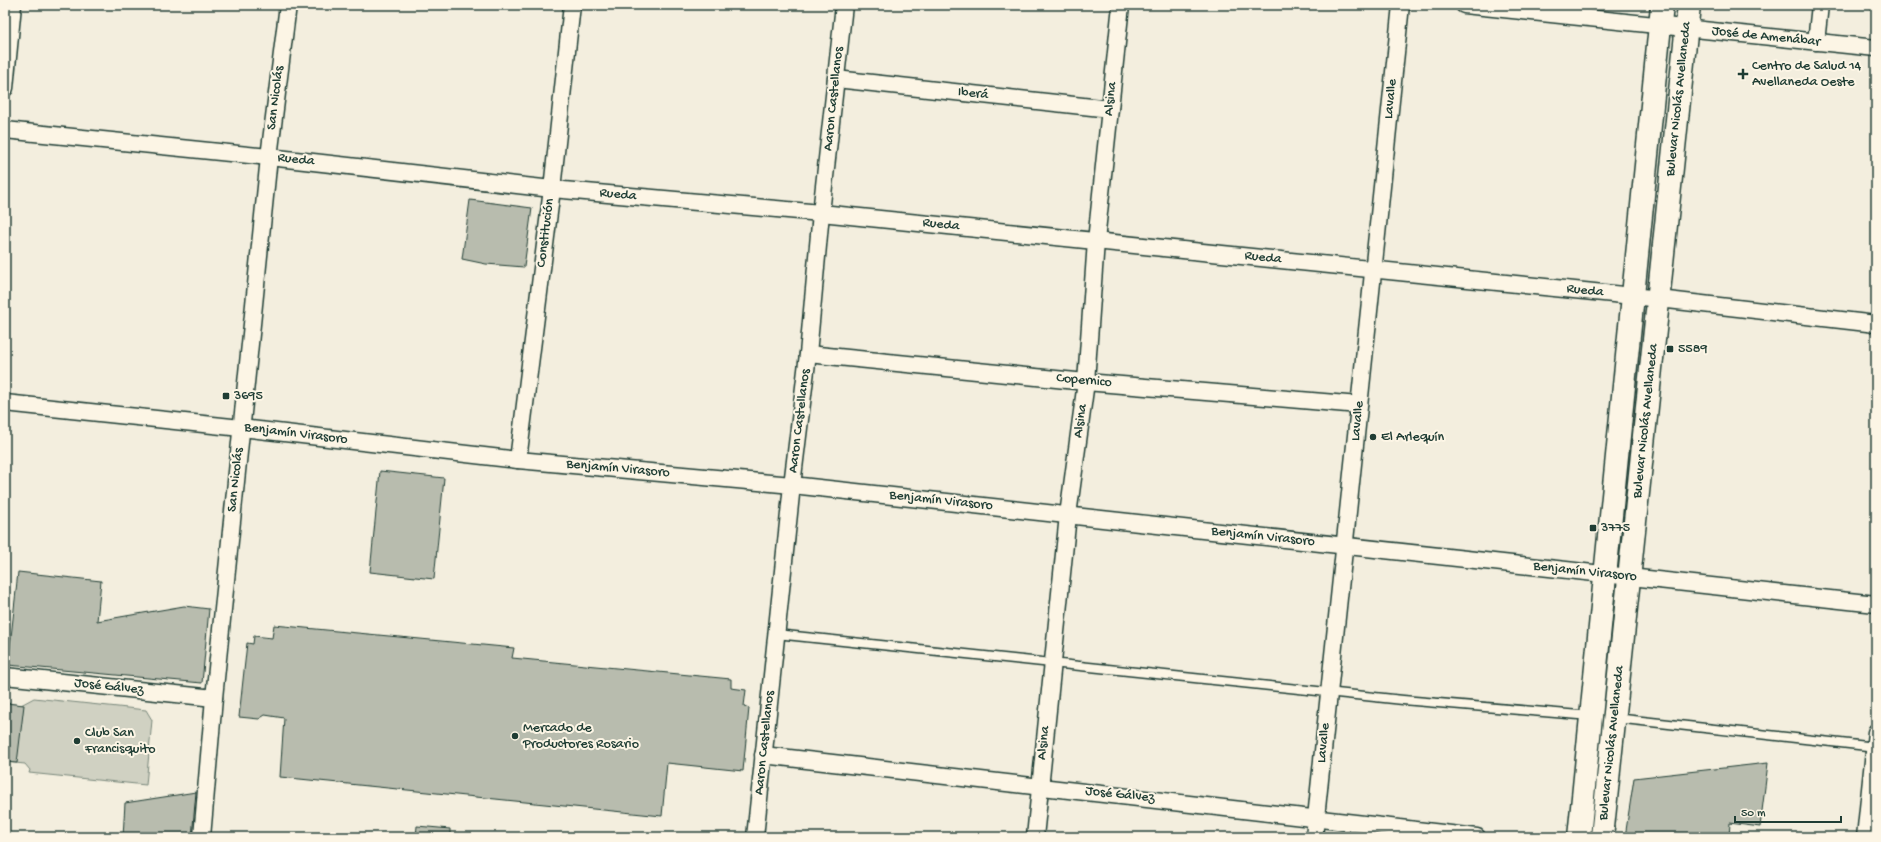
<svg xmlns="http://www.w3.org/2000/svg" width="1881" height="842" viewBox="0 0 1881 842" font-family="'Gochi Hand',sans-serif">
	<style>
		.green { fill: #d0d1c2; stroke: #78877b }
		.building { fill: #b8bcae; stroke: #1f3d34 }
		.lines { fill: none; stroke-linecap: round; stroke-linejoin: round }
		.lane-casing { stroke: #1f3d34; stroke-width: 11 }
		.street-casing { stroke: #1f3d34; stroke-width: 19 }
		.primary-casing { stroke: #1f3d34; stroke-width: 25 }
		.lane { stroke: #fcf5e5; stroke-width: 8 }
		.street { stroke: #fcf5e5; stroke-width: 16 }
		.primary { stroke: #fcf5e5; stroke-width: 22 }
		.poi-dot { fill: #1f3d34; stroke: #fcf5e5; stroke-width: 1.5 }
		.labels { text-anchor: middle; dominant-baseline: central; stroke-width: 4; stroke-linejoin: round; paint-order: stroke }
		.street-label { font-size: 14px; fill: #1f3d34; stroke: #fcf5e5 }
		.poi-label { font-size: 14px; fill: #1f3d34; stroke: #fcf5e5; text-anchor: start }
	</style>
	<rect width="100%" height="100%" fill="#f3eede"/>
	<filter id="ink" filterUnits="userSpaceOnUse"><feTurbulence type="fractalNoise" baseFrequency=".025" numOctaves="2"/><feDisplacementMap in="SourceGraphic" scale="8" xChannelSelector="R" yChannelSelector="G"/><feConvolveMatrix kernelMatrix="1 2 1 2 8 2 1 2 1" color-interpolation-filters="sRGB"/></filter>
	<g filter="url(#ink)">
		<path class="green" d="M 34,698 L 146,710 L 152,720 L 146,785 L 29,773 L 30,770 L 25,764 L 5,762 L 6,703 L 21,705 Z"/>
		<g class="building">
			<path d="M 470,200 L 532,208 L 524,267 L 486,264 L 462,259 Z"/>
			<path d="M 380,471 L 444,478 L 434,579 L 370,572 Z"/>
			<path d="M 18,572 L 101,581 L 97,621 L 184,606 L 209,609 L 202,683 L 8,665 Z"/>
			<path d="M 274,625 L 514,648 L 512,658 L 731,679 L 731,688 L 746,690 L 744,706 L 749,708 L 743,771 L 667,763 L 662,816 L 280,777 L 284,718 L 265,715 L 259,719 L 239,717 L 247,643 L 253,644 L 254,636 L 272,638 Z"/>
			<path d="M 6,703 L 24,705 L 17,763 L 5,762 Z"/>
			<path d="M 1768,763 L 1760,827 L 1730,823 L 1729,837 L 1625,837 L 1634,778 Z"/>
			<path d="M 196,792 L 192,837 L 123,837 L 125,803 Z"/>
			<path d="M 417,826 L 450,829 L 450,837 L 416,837 Z"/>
		</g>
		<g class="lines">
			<defs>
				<g id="lane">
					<path d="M 776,634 L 1403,700 L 1591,716"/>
					<path d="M 1615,718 L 1876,747"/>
				</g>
				<g id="street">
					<path d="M 1464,5 L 1876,48"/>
					<path d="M 1816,42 L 1820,5"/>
					<path d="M 836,79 L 1110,109"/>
					<path d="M 5,88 L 13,5"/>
					<path d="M 5,130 L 269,157 L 552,189 L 821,213 L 1633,296 L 1876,324"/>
					<path d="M 808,354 L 1086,382 L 1359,405"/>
					<path d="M 5,403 L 241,428 L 518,460 L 792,485 L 1876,604"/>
					<path d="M 518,460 L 552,189 L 572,5"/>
					<path d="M 5,676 L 214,698"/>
					<path d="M 763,755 L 1477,837"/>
					<path d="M 202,837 L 214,698 L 269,157 L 288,5"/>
					<path d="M 755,837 L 792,485 L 808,354 L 821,213 L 844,5"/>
					<path d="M 1035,837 L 1068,515 L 1086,382 L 1096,241 L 1121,5"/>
					<path d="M 1314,837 L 1401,5"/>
					<path d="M 1865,837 L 1876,732"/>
				</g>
				<g id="primary">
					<path d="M 1579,837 L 1662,5"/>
					<path d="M 1602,837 L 1689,5"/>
				</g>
			</defs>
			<use href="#lane" class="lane-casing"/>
			<use href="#street" class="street-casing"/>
			<use href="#primary" class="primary-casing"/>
			<use href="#lane" class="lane"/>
			<use href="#street" class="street"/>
			<use href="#primary" class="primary"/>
		</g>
	</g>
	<g class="poi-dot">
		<path d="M1741 68h4v4h4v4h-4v4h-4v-4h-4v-4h4z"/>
		<rect x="1666" y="345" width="8" height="8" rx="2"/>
		<rect x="222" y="392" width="8" height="8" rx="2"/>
		<circle cx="1373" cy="437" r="4"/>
		<rect x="1589" y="524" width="8" height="8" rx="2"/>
		<circle cx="515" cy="736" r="4"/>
		<circle cx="77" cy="741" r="4"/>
	</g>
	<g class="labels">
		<g class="street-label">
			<text transform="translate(1766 37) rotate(6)">José de Amenábar</text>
			<text transform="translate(973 94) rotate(6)">Iberá</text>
			<text transform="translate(276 98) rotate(-83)">San Nicolás</text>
			<text transform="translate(834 99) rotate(-84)">Aaron Castellanos</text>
			<text transform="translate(1111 99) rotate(-84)">Alsina</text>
			<text transform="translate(1391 99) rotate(-84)">Lavalle</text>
			<text transform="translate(1679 99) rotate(-84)">Bulevar Nicolás Avellaneda</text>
			<text transform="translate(296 160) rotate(6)">Rueda</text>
			<text transform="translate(618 195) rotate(5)">Rueda</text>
			<text transform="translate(941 225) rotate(6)">Rueda</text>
			<text transform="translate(546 233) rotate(-83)">Constitución</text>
			<text transform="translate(1263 258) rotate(6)">Rueda</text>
			<text transform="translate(1585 291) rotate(6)">Rueda</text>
			<text transform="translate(1084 381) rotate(5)">Copernico</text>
			<text transform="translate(800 421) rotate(-83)">Aaron Castellanos</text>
			<text transform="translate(1081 421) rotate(-82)">Alsina</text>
			<text transform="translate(1358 421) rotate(-84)">Lavalle</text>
			<text transform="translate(1646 421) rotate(-84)">Bulevar Nicolás Avellaneda</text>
			<text transform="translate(296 434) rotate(7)">Benjamín Virasoro</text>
			<text transform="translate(618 469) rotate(5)">Benjamín Virasoro</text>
			<text transform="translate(236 480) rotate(-84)">San Nicolás</text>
			<text transform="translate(941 501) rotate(6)">Benjamín Virasoro</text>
			<text transform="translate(1263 537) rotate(6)">Benjamín Virasoro</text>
			<text transform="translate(1585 572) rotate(6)">Benjamín Virasoro</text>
			<text transform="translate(109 687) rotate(6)">José Gálvez</text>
			<text transform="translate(765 743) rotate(-84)">Aaron Castellanos</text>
			<text transform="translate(1044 743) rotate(-84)">Alsina</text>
			<text transform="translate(1324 743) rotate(-84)">Lavalle</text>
			<text transform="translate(1612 743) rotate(-84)">Bulevar Nicolás Avellaneda</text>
			<text transform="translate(1120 795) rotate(6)">José Gálvez</text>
		</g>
		<g class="poi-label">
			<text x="1752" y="66">Centro de Salud 14<tspan x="1752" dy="16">Avellaneda Oeste</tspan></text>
			<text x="1678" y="349">5589</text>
			<text x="234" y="396">3695</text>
			<text x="1381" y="437">El Arlequín</text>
			<text x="1601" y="528">3775</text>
			<text x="523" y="728">Mercado de<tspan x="523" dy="16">Productores Rosario</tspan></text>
			<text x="85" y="733">Club San<tspan x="85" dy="16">Francisquito</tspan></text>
		</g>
	</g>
	<rect width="1881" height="842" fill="none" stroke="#fcf5e5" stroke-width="20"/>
	<rect x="10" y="10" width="1861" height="822" fill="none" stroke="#1f3d34" stroke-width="1.5" filter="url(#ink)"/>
	<path d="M1735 816v6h106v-6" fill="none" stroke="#1f3d34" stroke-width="2"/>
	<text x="1741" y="816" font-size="12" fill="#1f3d34" stroke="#fcf5e5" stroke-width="3" paint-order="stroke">50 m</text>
</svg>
